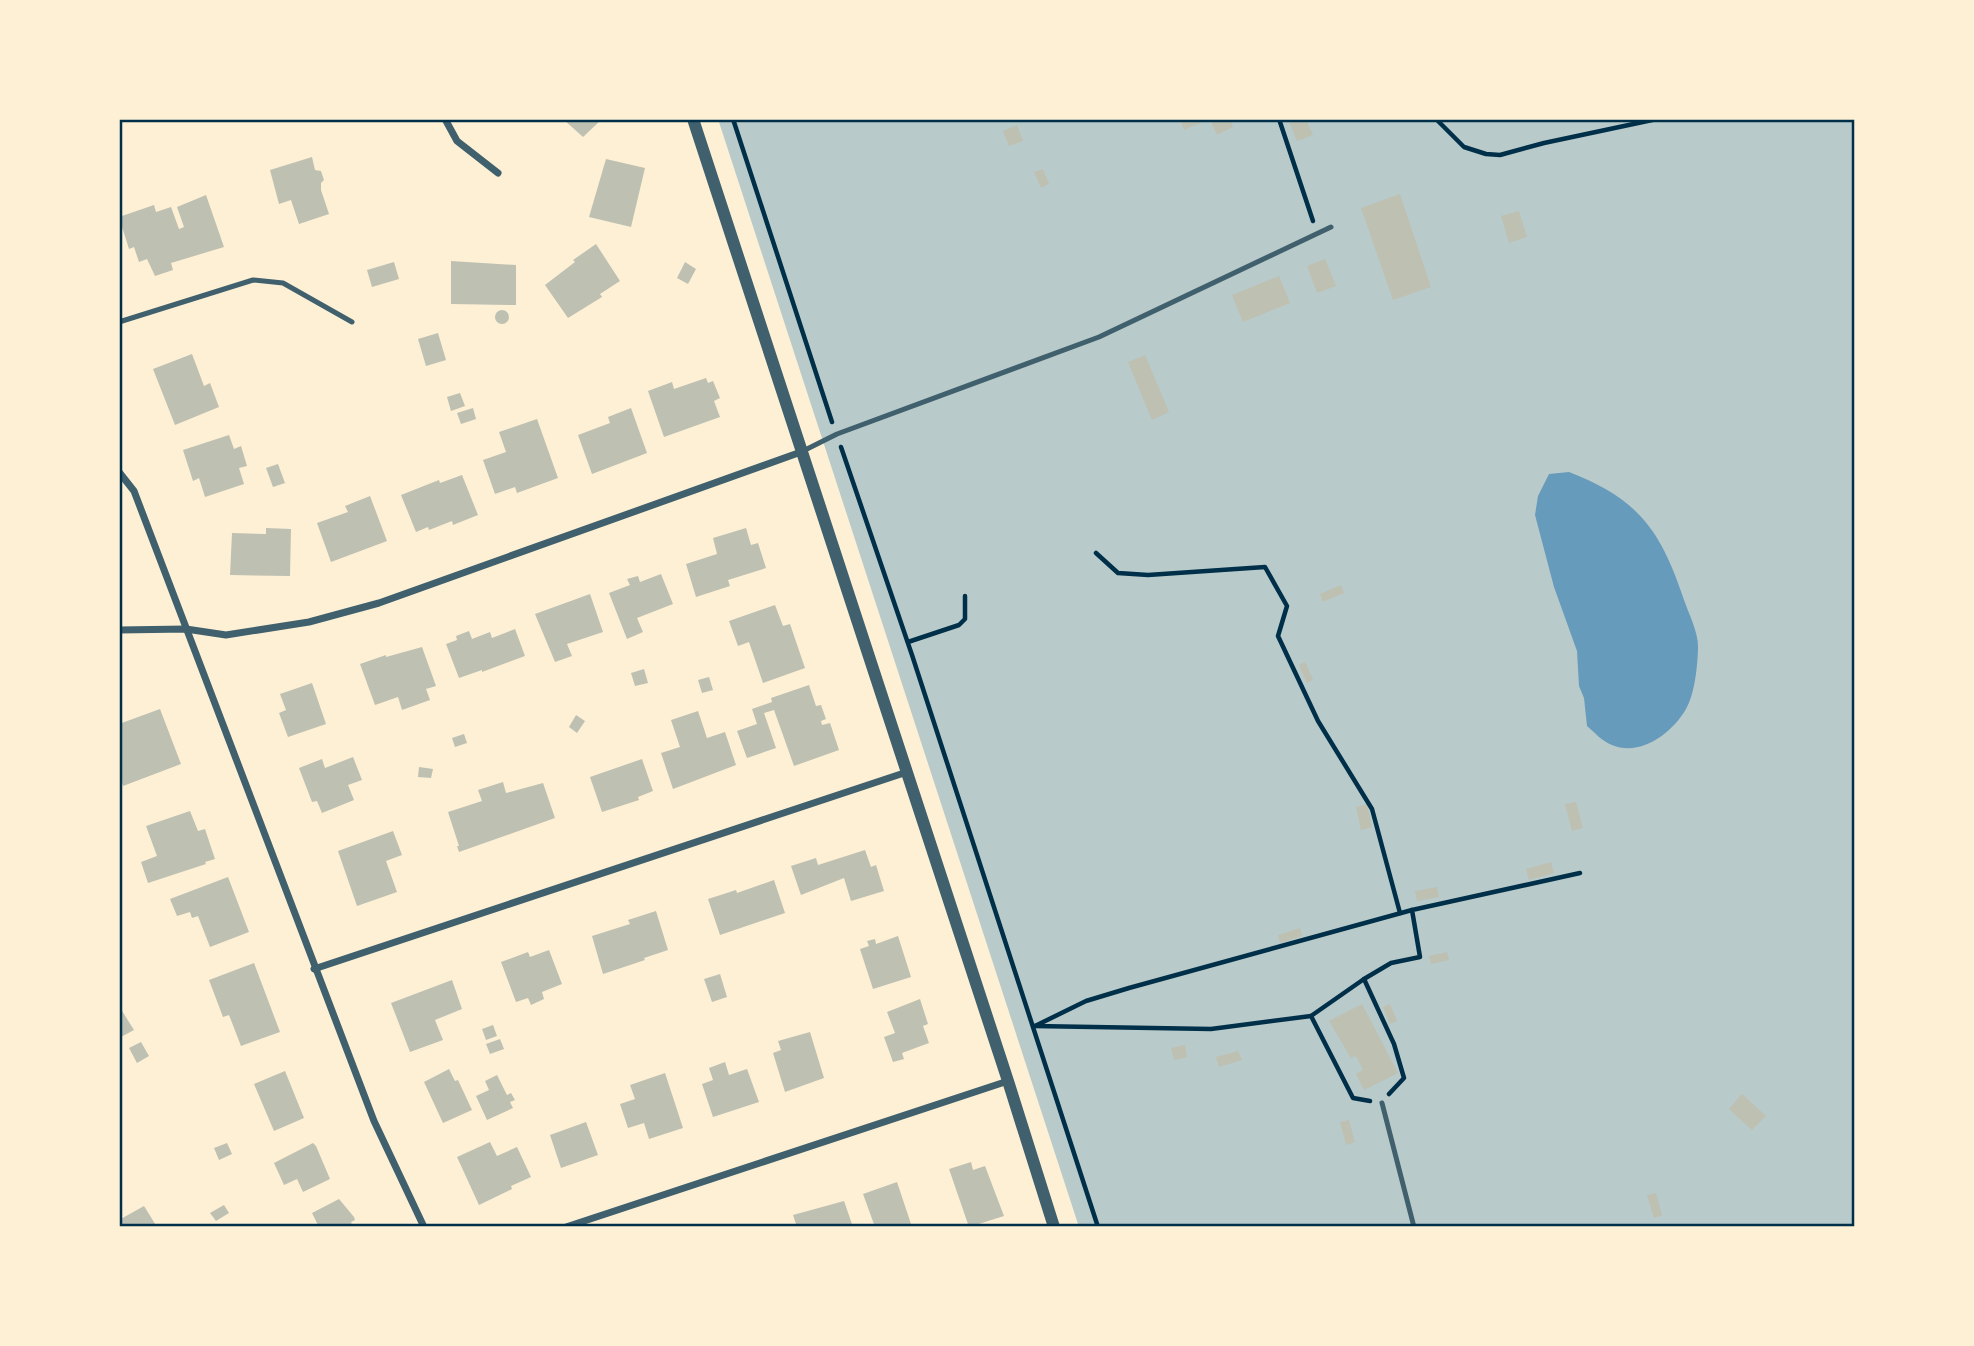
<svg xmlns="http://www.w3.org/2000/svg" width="1974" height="1346" viewBox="0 0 1974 1346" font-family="Quicksand,sans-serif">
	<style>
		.green { fill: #b9caca }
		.water { fill: #669bbc }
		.building { fill: #bec0b2 }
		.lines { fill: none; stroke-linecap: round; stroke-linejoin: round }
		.path { stroke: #003049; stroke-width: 4.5 }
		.service { stroke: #3f606c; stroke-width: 5 }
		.minor { stroke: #3f606c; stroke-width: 7 }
		.tertiary { stroke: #3f606c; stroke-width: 12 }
		.neatline { fill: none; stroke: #003049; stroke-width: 2.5 }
	</style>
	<rect width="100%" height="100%" fill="#fdf0d5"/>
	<path class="green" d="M 718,119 L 1855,119 L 1855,1227 L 1079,1227 Z"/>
	<path class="water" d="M 1569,472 C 1639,499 1661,531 1684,600 C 1689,614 1698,632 1698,646 C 1698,663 1695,694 1686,709 C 1672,733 1641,757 1612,745 C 1603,742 1594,732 1587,726 L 1584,698 L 1579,686 L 1577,651 L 1554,587 L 1535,515 L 1538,496 L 1549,474 Z"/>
	<g class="building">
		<path d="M 563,119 L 602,119 L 583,137 Z"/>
		<path d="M 1180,119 L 1230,119 L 1233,127 L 1217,135 L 1210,119 L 1184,130 Z"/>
		<path d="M 1297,119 L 1306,119 L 1313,135 L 1297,141 L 1289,122 Z"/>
		<path d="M 1017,125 L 1023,141 L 1009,146 L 1003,131 Z"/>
		<path d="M 312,157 L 315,170 L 321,171 L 324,180 L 321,183 L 321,190 L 329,214 L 299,224 L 291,200 L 279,204 L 270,170 Z"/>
		<path d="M 606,159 L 645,168 L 631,227 L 589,217 Z"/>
		<path d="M 1043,169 L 1049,184 L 1041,188 L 1034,172 Z"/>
		<path d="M 1400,194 L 1431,287 L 1393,300 L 1361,208 Z"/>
		<path d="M 206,195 L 224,247 L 171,263 L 173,270 L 155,276 L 147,259 L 139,262 L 134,247 L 129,249 L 119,217 L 154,205 L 156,212 L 171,207 L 179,229 L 184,227 L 177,207 Z"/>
		<path d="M 1519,211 L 1527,237 L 1509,243 L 1501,216 Z"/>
		<path d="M 596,244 L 620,281 L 600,294 L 602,297 L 568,318 L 545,285 L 575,262 L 573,260 Z"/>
		<path d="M 1325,259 L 1336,286 L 1317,293 L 1307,266 Z"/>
		<path d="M 451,261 L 516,265 L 516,305 L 451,304 Z"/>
		<path d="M 394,262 L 399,279 L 372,287 L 367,270 Z"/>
		<path d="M 685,262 L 696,269 L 688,284 L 677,278 Z"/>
		<path d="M 1279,276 L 1290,303 L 1243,322 L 1232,295 Z"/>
		<circle cx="502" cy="317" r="7"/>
		<path d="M 438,333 L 446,360 L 426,366 L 418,339 Z"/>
		<path d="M 192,354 L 204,386 L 210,383 L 219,407 L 175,425 L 153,369 Z"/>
		<path d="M 1145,355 L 1169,412 L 1152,420 L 1128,362 Z"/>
		<path d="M 706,378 L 708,383 L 713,381 L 720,398 L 714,401 L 720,417 L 664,437 L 648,391 L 672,382 L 674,389 Z"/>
		<path d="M 460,393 L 465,406 L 451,411 L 447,397 Z"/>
		<path d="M 473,408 L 476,419 L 461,424 L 457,413 Z"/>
		<path d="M 631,408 L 647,453 L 592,474 L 578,435 L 610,423 L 608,417 Z"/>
		<path d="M 537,419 L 558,478 L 517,493 L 515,487 L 495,494 L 483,460 L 506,452 L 499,432 Z"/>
		<path d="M 229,435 L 234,449 L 241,446 L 247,466 L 239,468 L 244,484 L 205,497 L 199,478 L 193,481 L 183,450 Z"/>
		<path d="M 278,464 L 285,483 L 273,487 L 266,468 Z"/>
		<path d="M 462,475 L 478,515 L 453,525 L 452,521 L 429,530 L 428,527 L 416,532 L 401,495 L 439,480 L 440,483 Z"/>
		<path d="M 370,496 L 387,541 L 331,562 L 317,523 L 348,512 L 345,506 Z"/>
		<path d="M 266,528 L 291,529 L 290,576 L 230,575 L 232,533 L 266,534 Z"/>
		<path d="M 746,528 L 751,545 L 758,543 L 766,568 L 728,580 L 730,586 L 696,597 L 686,564 L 717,554 L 713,538 Z"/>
		<path d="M 661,574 L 673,604 L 637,618 L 643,632 L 627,639 L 609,593 L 630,585 L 627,579 L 638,576 L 640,582 Z"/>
		<path d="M 1341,585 L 1344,593 L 1323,602 L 1320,594 Z"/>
		<path d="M 590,594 L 603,632 L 567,644 L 572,656 L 555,662 L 535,614 Z"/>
		<path d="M 775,605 L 783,626 L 790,624 L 805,668 L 763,683 L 749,642 L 738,646 L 729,621 Z"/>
		<path d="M 515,629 L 525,656 L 482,672 L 482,670 L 459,678 L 446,644 L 457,640 L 456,636 L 469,631 L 472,639 L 490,632 L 492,638 Z"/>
		<path d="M 422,647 L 436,686 L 426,689 L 430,700 L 402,710 L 398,697 L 375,705 L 360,664 L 386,655 L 386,657 Z"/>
		<path d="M 1305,662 L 1313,680 L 1307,683 L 1299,665 Z"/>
		<path d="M 644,669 L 648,683 L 635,686 L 631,673 Z"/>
		<path d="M 709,677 L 713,690 L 702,693 L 698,680 Z"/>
		<path d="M 312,683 L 326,724 L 288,737 L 279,713 L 286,710 L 280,694 Z"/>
		<path d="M 809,685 L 816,706 L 821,705 L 826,719 L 821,721 L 822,725 L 830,723 L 839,750 L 794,766 L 774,710 L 764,713 L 776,748 L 747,758 L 737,731 L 757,724 L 752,709 L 772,702 L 771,698 Z"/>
		<path d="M 160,709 L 181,764 L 123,786 L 121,779 L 119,779 L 119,724 Z"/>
		<path d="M 698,711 L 707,738 L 725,732 L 736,765 L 673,789 L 661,753 L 680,747 L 671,720 Z"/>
		<path d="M 576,715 L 585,721 L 577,733 L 569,727 Z"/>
		<path d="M 464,734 L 467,743 L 455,747 L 452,738 Z"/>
		<path d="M 353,757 L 362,780 L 348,785 L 354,800 L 322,813 L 317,801 L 312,802 L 299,768 L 322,759 L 325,768 Z"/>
		<path d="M 642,759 L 653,791 L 638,797 L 639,800 L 602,812 L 590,777 Z"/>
		<path d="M 419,767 L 433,769 L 431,778 L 418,777 Z"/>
		<path d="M 503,782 L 506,793 L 543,783 L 555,818 L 459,852 L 457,846 L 459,846 L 448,812 L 482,801 L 478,790 Z"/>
		<path d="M 1576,802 L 1583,828 L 1572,831 L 1565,804 Z"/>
		<path d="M 1367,804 L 1372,827 L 1361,830 L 1356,807 Z"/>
		<path d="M 190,811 L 198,831 L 205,829 L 215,859 L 205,862 L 206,864 L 148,883 L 141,862 L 157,856 L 146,826 Z"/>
		<path d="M 393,831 L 402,855 L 386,861 L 397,892 L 357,906 L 338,851 Z"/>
		<path d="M 865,850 L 871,867 L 876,865 L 884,891 L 851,901 L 844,878 L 801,895 L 791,866 L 816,858 L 818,865 Z"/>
		<path d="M 1551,862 L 1554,873 L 1529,880 L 1526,869 Z"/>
		<path d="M 228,877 L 249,932 L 210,947 L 198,916 L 192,918 L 190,912 L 177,916 L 170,899 Z"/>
		<path d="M 774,880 L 785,913 L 720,935 L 708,899 L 736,890 L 737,893 Z"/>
		<path d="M 1437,887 L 1439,897 L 1417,901 L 1415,891 Z"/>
		<path d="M 656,911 L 668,950 L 644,958 L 645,960 L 603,974 L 592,936 L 630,924 L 628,920 Z"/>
		<path d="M 1300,928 L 1302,936 L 1280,943 L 1278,935 Z"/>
		<path d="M 898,936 L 911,977 L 873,989 L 860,949 L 869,946 L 867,941 L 875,939 L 876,944 Z"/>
		<path d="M 549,950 L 562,984 L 542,992 L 544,999 L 531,1005 L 528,998 L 516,1002 L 501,962 L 528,952 L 530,957 Z"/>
		<path d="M 1447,952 L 1449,960 L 1431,964 L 1429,956 Z"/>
		<path d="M 254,963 L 280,1032 L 241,1046 L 229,1015 L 223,1017 L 209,980 Z"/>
		<path d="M 720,974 L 727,997 L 712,1002 L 704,979 Z"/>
		<path d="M 452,980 L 462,1009 L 435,1020 L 443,1040 L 410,1052 L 391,1003 Z"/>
		<path d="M 920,999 L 928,1024 L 923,1026 L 929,1043 L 902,1053 L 904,1059 L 893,1062 L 884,1037 L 895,1033 L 887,1012 Z"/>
		<path d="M 1362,1004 L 1398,1073 L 1364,1090 L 1356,1074 L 1363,1070 L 1356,1056 L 1351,1058 L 1329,1021 Z"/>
		<path d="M 1390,1004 L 1397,1021 L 1390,1024 L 1383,1007 Z"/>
		<path d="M 119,1006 L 134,1030 L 119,1038 Z"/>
		<path d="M 493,1025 L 497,1036 L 486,1040 L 482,1029 Z"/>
		<path d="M 810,1032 L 824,1078 L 785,1092 L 773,1053 L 781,1050 L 778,1041 Z"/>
		<path d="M 500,1039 L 504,1049 L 490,1054 L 486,1044 Z"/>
		<path d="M 141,1042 L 149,1056 L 137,1063 L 129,1048 Z"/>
		<path d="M 1185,1045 L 1187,1057 L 1174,1060 L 1171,1048 Z"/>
		<path d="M 1238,1051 L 1242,1060 L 1219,1067 L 1216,1057 Z"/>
		<path d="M 725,1062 L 729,1075 L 747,1069 L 759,1102 L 713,1117 L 702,1084 L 713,1080 L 709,1068 Z"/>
		<path d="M 449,1069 L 455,1081 L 458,1080 L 472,1110 L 443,1123 L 424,1082 Z"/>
		<path d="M 285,1071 L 304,1118 L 274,1131 L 254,1084 Z"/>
		<path d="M 665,1073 L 683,1128 L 649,1139 L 644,1123 L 628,1128 L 620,1104 L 635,1099 L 630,1085 Z"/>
		<path d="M 497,1075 L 507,1095 L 511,1093 L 515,1100 L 510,1102 L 513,1108 L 487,1120 L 476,1096 L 489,1090 L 485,1081 Z"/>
		<path d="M 1742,1094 L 1766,1116 L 1752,1130 L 1729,1109 Z"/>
		<path d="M 1349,1120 L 1355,1142 L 1346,1145 L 1340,1122 Z"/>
		<path d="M 586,1122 L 598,1155 L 561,1168 L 550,1135 Z"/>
		<path d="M 490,1142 L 497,1156 L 517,1147 L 531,1177 L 511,1186 L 512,1189 L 479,1205 L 457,1157 Z"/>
		<path d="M 227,1143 L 232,1154 L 219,1160 L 214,1148 Z"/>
		<path d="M 313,1143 L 316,1146 L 330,1179 L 303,1192 L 297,1179 L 284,1185 L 274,1163 Z"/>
		<path d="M 971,1162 L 973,1170 L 985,1166 L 1004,1216 L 969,1227 L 949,1169 Z"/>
		<path d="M 897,1182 L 912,1227 L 875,1227 L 863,1194 Z"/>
		<path d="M 1656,1193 L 1662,1215 L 1654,1218 L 1647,1195 Z"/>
		<path d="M 339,1199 L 354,1217 L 355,1220 L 351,1222 L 353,1227 L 319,1227 L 312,1213 Z"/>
		<path d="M 844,1201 L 853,1227 L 797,1227 L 793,1215 Z"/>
		<path d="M 224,1205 L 229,1213 L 216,1221 L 210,1213 Z"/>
		<path d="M 144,1206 L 157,1227 L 119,1227 L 119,1220 Z"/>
	</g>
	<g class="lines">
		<g class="path">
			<path d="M 733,119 L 832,422"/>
			<path d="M 1279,119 L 1313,221"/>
			<path d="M 1436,119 L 1464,147 L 1486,154 L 1500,155 L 1544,143 L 1657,119"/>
			<path d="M 841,447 L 912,655 L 1098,1227"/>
			<path d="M 1096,553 L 1118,573 L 1148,575 L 1265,567 L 1287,606 L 1278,636 L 1318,721 L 1372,809 L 1400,913"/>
			<path d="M 908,642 L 959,625 L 965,619 L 965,596"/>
			<path d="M 1311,1016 L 1364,979"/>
			<path d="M 1034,1026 L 1211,1029 L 1311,1016 L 1353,1098 L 1370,1101"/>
			<path d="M 1035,1026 L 1086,1001 L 1129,988 L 1412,910"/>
			<path d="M 1389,1094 L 1404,1078 L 1394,1044 L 1364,979 L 1391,963 L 1420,957 L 1412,910 L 1580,873"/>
		</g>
		<g class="service">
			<path d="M 119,322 L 253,280 L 283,283 L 352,322"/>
			<path d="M 801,452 L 837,434 L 1099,337 L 1331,227"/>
			<path d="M 1382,1103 L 1414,1227"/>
		</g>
		<g class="minor">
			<path d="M 445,119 L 457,141 L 498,173"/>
			<path d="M 119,472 L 134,491 L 374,1121 L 424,1227"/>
			<path d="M 119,630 L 186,629 L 226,635 L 309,622 L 379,603 L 801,452"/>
			<path d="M 314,969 L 907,772"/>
			<path d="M 566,1227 L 1008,1081"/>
		</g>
		<path class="tertiary" d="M 693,119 L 1008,1081 L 1054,1227"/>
	</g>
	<rect width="1974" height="1346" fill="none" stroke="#fdf0d5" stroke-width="242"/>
	<rect x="121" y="121" width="1732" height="1104" class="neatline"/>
</svg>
